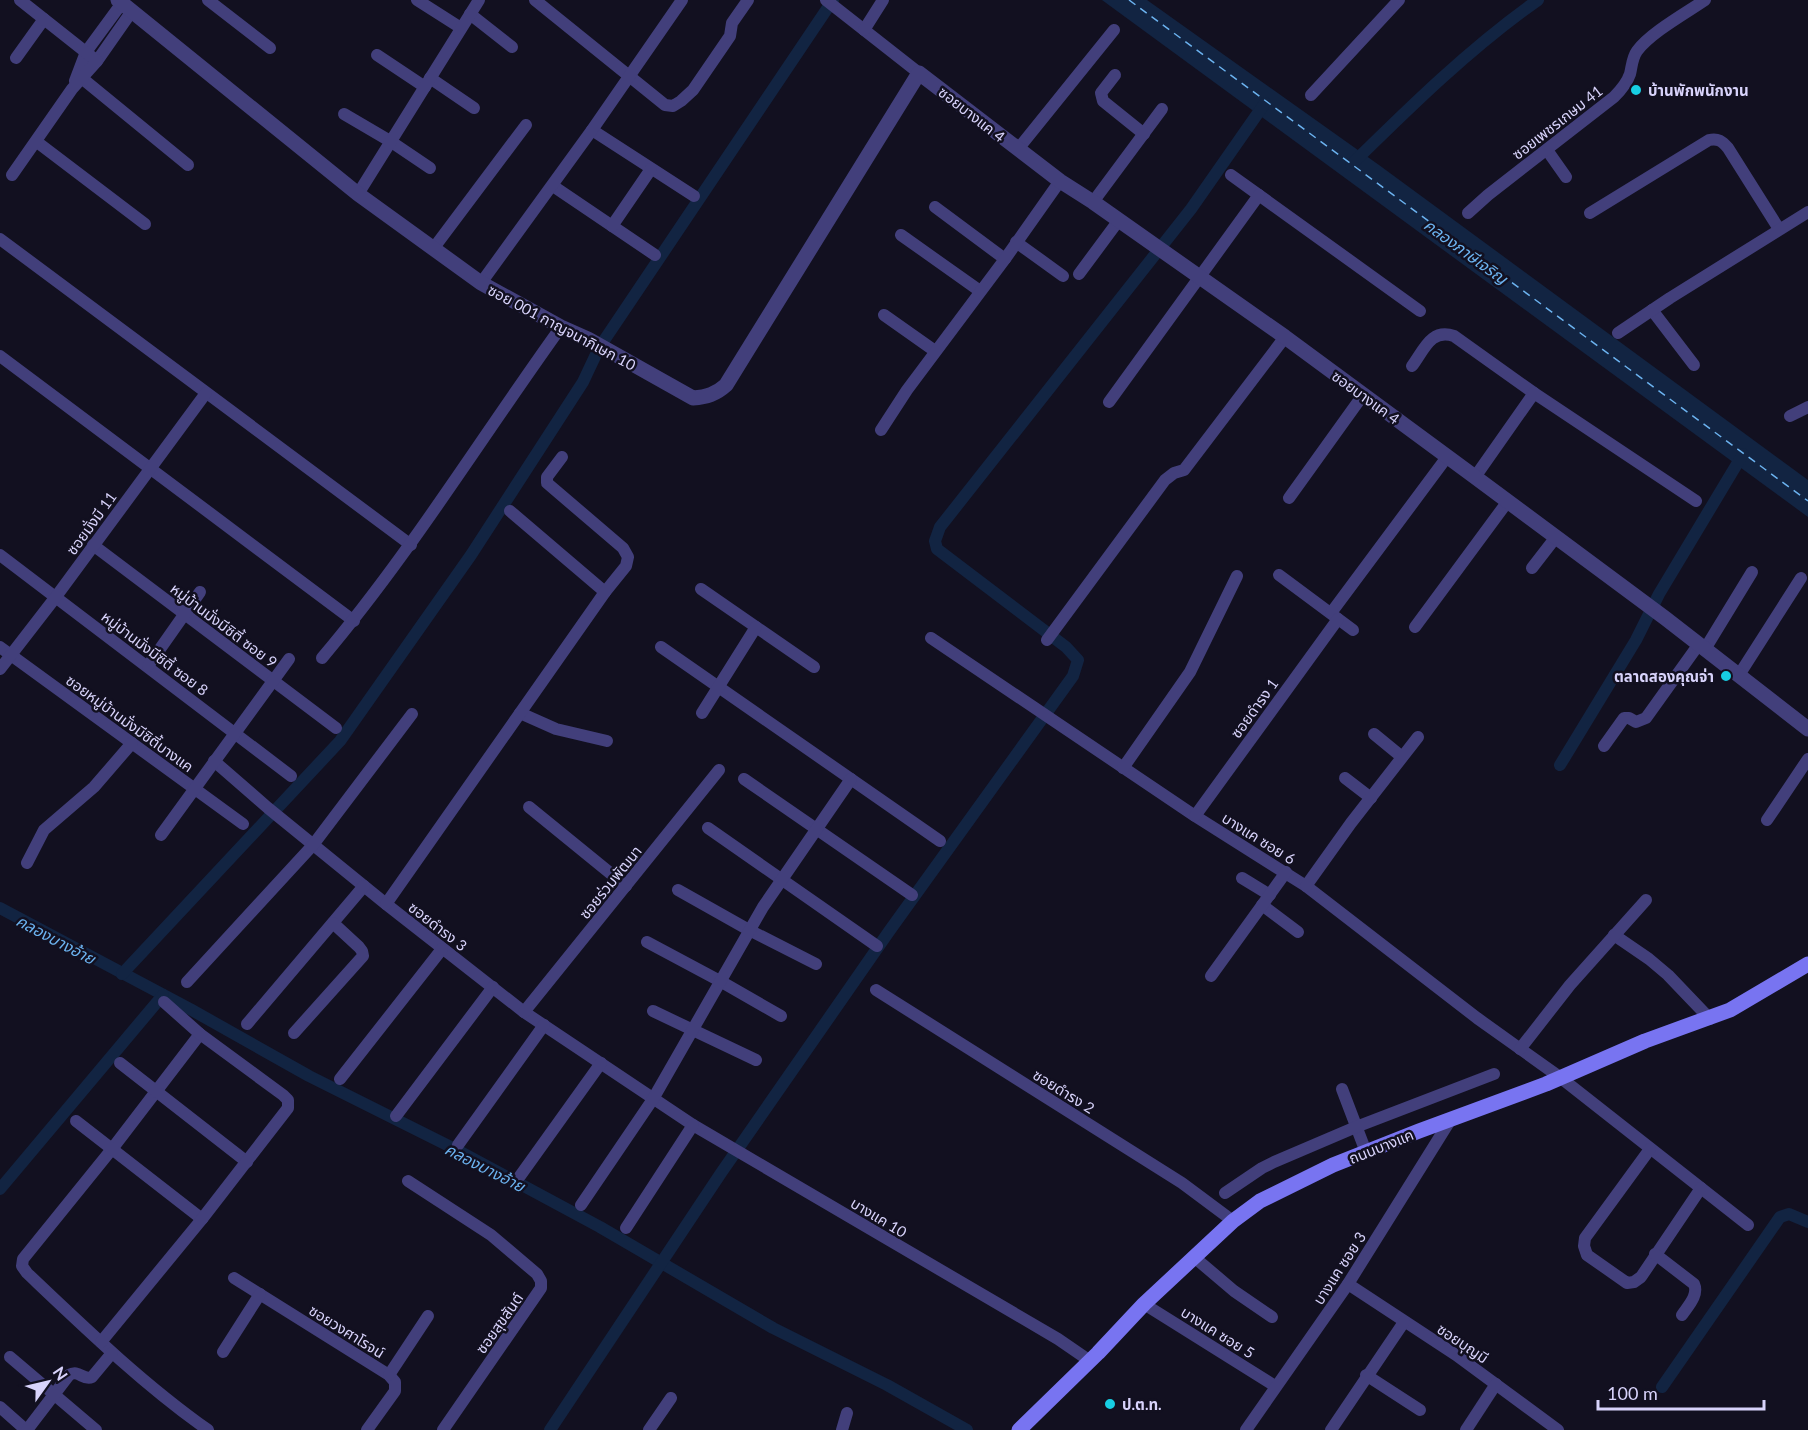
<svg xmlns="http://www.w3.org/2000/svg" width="1808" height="1430" viewBox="0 0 1808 1430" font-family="Lato,'Noto Sans Thai',sans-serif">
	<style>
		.water { fill: #122442 }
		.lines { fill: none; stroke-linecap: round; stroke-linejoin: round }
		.canal { stroke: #122442; stroke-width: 12 }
		.ferry { stroke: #6cb3f0; stroke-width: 1.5; stroke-dasharray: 8 6; stroke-linecap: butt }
		.minor { stroke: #423f7b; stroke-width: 12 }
		.tertiary { stroke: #423f7b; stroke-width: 15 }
		.secondary { stroke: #7874f1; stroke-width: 15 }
		.poi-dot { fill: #17cee3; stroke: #121020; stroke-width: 2 }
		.labels { text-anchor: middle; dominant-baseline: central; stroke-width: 5; stroke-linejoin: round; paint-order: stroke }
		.poi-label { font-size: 15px; font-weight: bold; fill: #d8d3fb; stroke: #121020; text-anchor: start }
		.street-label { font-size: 15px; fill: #d8d3fb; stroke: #121020 }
		.water-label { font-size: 16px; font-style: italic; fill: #6cb3f0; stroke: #121020 }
	</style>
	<rect width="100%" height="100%" fill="#121020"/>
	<path class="water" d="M 1102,0 L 1147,0 L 1379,165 L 1808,480 L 1808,517 Z"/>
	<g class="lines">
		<g class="canal">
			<path d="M 1351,165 C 1410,107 1470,48 1538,0"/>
			<path d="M 1560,765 L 1636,640 L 1659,594 L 1743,454"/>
			<path d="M 0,908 L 190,1009 L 309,1076 L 455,1149 L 600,1227 L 773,1328 L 887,1385 L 967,1430"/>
			<path d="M 122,974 L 340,741 L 471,555 L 583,382 L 599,348 L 833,0"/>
			<path d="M 0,1189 L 163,995"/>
			<path d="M 1662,1387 L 1780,1217 L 1789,1214 L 1808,1222"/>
			<path d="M 550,1430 L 721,1173 L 890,930 L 1073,676 L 1078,660 L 1066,647 L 937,549 L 935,541 L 940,527 L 1191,209 L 1265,103"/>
		</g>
		<path class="ferry" d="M 1129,0 L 1808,501"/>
		<g class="minor">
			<path d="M 208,0 L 270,48"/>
			<path d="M 417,0 L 461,28"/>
			<path d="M 535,0 L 665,105 L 673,106 L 681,101 L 693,90 L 730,36 L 732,23 L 748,0"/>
			<path d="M 826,0 L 919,73"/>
			<path d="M 470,14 L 512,47"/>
			<path d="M 864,30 L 883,0"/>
			<path d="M 377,55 L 425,87"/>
			<path d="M 16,58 L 44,19"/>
			<path d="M 97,61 L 132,11"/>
			<path d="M 78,75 L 188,165"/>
			<path d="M 1115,75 L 1101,93 L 1103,101 L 1144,134"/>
			<path d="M 430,78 L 474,108"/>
			<path d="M 75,81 L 86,52 L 122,3"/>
			<path d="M 1311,95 L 1399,0"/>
			<path d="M 344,114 L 390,141 L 430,168"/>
			<path d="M 592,130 L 694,196"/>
			<path d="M 37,142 L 145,224"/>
			<path d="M 1018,149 L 1114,30"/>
			<path d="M 1547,150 L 1566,177"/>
			<path d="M 12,175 L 72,89 L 97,61 L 20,0"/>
			<path d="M 1231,175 L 1420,311"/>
			<path d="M 553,186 L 655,255"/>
			<path d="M 358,194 L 479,0"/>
			<path d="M 1093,202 L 1162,109"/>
			<path d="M 935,207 L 1005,259"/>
			<path d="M 1468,213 L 1488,195 L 1614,97 C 1621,90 1627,83 1630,74 C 1632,66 1632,58 1637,51 C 1650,33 1686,13 1705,0"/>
			<path d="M 1590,213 L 1709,140 C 1718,138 1722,141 1728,148 L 1779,229"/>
			<path d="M 612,226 L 651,169"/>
			<path d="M 901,235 L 980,291"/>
			<path d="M 0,239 L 411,545"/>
			<path d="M 1016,242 L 1063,276"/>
			<path d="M 433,249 L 526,125"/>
			<path d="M 1079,274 L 1119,220"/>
			<path d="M 481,283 L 592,130 L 682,0"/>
			<path d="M 1652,310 L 1694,365"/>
			<path d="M 884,315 L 935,351"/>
			<path d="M 1618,333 L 1670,298 L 1808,212"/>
			<path d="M 0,356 L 354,621"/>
			<path d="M 1412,366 C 1424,350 1431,328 1454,336 L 1534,393"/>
			<path d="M 1109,402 L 1259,195"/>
			<path d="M 1790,416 L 1808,407"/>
			<path d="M 881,430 L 907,390 L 1005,259 L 1060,181"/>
			<path d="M 1475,477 L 1534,393 L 1696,501"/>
			<path d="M 1289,498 L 1363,395"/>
			<path d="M 510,511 L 605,592"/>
			<path d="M 93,545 L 336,728"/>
			<path d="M 0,555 L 291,776"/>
			<path d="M 1532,568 L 1556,537"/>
			<path d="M 1279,575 L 1353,630"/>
			<path d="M 701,589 L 814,667"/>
			<path d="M 1331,613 L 1447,457"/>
			<path d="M 1415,627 L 1508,501"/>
			<path d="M 931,638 L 1195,816 L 1306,886 L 1477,1018 L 1561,1078 L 1748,1225"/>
			<path d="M 1047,640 L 1165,480 L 1174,473 L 1184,470 L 1285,337"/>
			<path d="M 0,647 L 243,824"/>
			<path d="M 661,647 L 940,841"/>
			<path d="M 1705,649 L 1752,572"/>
			<path d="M 322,658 C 410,554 481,438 561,327"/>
			<path d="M 148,666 L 200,592"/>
			<path d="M 0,669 L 55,598 L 206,393"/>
			<path d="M 1739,675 L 1801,578"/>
			<path d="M 520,713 L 556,729 L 607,741"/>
			<path d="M 702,713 L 756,627"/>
			<path d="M 1374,734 L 1402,757"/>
			<path d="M 1604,746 L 1624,718 L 1629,718 L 1636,722 L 1646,718 L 1699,644"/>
			<path d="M 214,761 L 268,808 L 386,904 L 524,1012 L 693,1125 L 1058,1339 L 1090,1361"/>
			<path d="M 1123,768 L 1190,672 L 1237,576"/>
			<path d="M 1345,778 L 1371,798"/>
			<path d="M 744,779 L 912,895"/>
			<path d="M 529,807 L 626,886"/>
			<path d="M 1195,816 L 1338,619"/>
			<path d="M 1767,820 L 1808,759"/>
			<path d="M 708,828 L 877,946"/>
			<path d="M 161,835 L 289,659"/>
			<path d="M 27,863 L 44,830 L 94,787 L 132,743"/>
			<path d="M 1242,878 L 1270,895"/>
			<path d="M 1306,886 L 1351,823 L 1418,737"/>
			<path d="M 678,890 L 749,930 L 816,964"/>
			<path d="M 386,904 L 605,592 L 626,566 L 628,557 L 623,548 L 547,483 L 547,477 L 562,457"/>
			<path d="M 1262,905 L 1298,932"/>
			<path d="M 1614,935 L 1649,959 L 1668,975 L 1710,1019"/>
			<path d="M 647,942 L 720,981 L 781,1016"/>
			<path d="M 1211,976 L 1286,872"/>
			<path d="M 187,982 L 313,845 L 412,714"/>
			<path d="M 876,990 L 1182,1183 L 1233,1221"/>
			<path d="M 653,1011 L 756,1060"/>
			<path d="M 524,1012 L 719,770"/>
			<path d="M 247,1024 L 364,886"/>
			<path d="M 294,1033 L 363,956 L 362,951 L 359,947 L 333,923"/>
			<path d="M 200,1034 L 112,1149 L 23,1259 L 22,1266 L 27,1273 C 85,1328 143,1384 208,1430"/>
			<path d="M 1520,1049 L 1570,985 L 1646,900"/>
			<path d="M 120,1063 L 247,1162"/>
			<path d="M 340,1079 L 442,949"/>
			<path d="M 1342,1089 L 1366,1152"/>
			<path d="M 396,1116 L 493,987"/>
			<path d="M 76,1121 L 202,1219"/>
			<path d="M 458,1145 L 544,1025"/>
			<path d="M 1650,1149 L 1585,1238 L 1584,1246 L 1587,1255 L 1627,1283 L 1634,1282 L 1641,1277 L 1701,1188"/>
			<path d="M 520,1176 L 601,1063"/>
			<path d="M 408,1181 L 491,1235 L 537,1274 L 541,1281 L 541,1288 L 443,1430"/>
			<path d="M 1225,1193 L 1262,1168 L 1274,1162 L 1356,1127 L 1494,1074"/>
			<path d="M 581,1205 L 653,1099 L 763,907 L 851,779"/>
			<path d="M 626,1228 L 693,1125"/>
			<path d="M 1655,1254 L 1694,1284 C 1699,1295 1688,1306 1682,1315"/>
			<path d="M 1194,1257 L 1234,1291 L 1272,1317"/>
			<path d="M 234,1278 L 389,1375 L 395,1382 L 395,1391 L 367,1430"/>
			<path d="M 1348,1284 L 1456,1355 L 1558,1430"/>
			<path d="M 1144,1304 L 1275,1386"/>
			<path d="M 101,1342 L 202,1219 L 288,1108 L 288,1100 L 283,1095 L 200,1034 L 164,1002"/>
			<path d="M 223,1352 L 260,1294"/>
			<path d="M 10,1357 L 96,1430"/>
			<path d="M 389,1375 L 428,1316"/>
			<path d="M 1366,1375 L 1420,1410"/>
			<path d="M 0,1407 L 26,1430"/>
			<path d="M 27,1430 L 69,1375 C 79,1369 83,1381 92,1377 L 112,1353"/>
			<path d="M 649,1430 L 671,1398"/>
			<path d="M 842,1430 L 847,1413"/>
			<path d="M 1246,1430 L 1348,1284 L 1451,1119"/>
			<path d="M 1331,1430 L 1404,1322"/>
			<path d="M 1466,1430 L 1496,1384"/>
		</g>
		<path class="tertiary" d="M 118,0 L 358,194 L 481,283 L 561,327 L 588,339 L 693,398 C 707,397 716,394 726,385 L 919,73 L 1060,181 L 1093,202 L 1285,337 L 1475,477 L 1665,618 L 1808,729"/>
		<path class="secondary" d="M 1019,1430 L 1098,1353 L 1144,1304 L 1233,1221 L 1260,1201 L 1333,1165 L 1419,1131 L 1546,1084 L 1645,1041 L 1730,1010 L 1808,964"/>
	</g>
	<g class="poi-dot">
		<circle cx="1636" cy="90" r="6"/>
		<circle cx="1726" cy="676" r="6"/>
		<circle cx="1110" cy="1404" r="6"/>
	</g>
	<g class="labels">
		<g class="poi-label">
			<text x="1648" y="90">บ้านพักพนักงาน</text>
			<text x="1714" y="676" text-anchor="end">ตลาดสองคุณจ่า</text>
			<text x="1122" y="1404">ป.ต.ท.</text>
		</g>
		<g class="street-label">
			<text transform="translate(972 114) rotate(38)">ซอยบางแค 4</text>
			<text transform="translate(1557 122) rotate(-38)">ซอยเพชรเกษม 41</text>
			<text transform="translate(562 327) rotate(28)">ซอย 001 กาญจนาภิเษก 10</text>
			<text transform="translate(1366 397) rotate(36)">ซอยบางแค 4</text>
			<text transform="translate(91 523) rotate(-54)">ซอยมั่งมี 11</text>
			<text transform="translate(224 625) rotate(37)">หมู่บ้านมั่งมีซิตี้ ซอย 9</text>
			<text transform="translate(155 653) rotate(37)">หมู่บ้านมั่งมีซิตี้ ซอย 8</text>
			<text transform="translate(1254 708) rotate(-54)">ซอยดำรง 1</text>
			<text transform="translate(130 723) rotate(36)">ซอยหมู่บ้านมั่งมีซิตี้บางแค</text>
			<text transform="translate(1259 838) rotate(32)">บางแค ซอย 6</text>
			<text transform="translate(610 882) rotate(-51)">ซอยร่วมพัฒนา</text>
			<text transform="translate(438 926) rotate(38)">ซอยดำรง 3</text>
			<text transform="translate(1064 1091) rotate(32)">ซอยดำรง 2</text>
			<text transform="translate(1381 1146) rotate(-22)">ถนนบางแค</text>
			<text transform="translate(879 1217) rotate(31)">บางแค 10</text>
			<text transform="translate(1339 1268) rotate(-57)">บางแค ซอย 3</text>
			<text transform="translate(499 1323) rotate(-55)">ซอยสุขสันต์</text>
			<text transform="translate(347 1331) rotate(32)">ซอยวงศาโรจน์</text>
			<text transform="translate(1218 1332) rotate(32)">บางแค ซอย 5</text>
			<text transform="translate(1463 1343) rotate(34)">ซอยบุญมี</text>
		</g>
		<g class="water-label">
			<text transform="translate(1466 251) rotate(36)">คลองภาษีเจริญ</text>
			<text transform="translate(56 939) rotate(28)">คลองบางอ้าย</text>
			<text transform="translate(485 1167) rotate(27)">คลองบางอ้าย</text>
		</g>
	</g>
	<g transform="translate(48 1382) rotate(56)" stroke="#121020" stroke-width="4.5" paint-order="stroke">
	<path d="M0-4.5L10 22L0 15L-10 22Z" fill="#d8d3fb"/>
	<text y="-9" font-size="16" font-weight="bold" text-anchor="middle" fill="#d8d3fb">N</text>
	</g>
	<path d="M1598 1400v9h166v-9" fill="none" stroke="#d8d3fb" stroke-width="3"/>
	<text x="1607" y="1400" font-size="18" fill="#d8d3fb" stroke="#121020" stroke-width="4.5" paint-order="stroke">100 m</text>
</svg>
